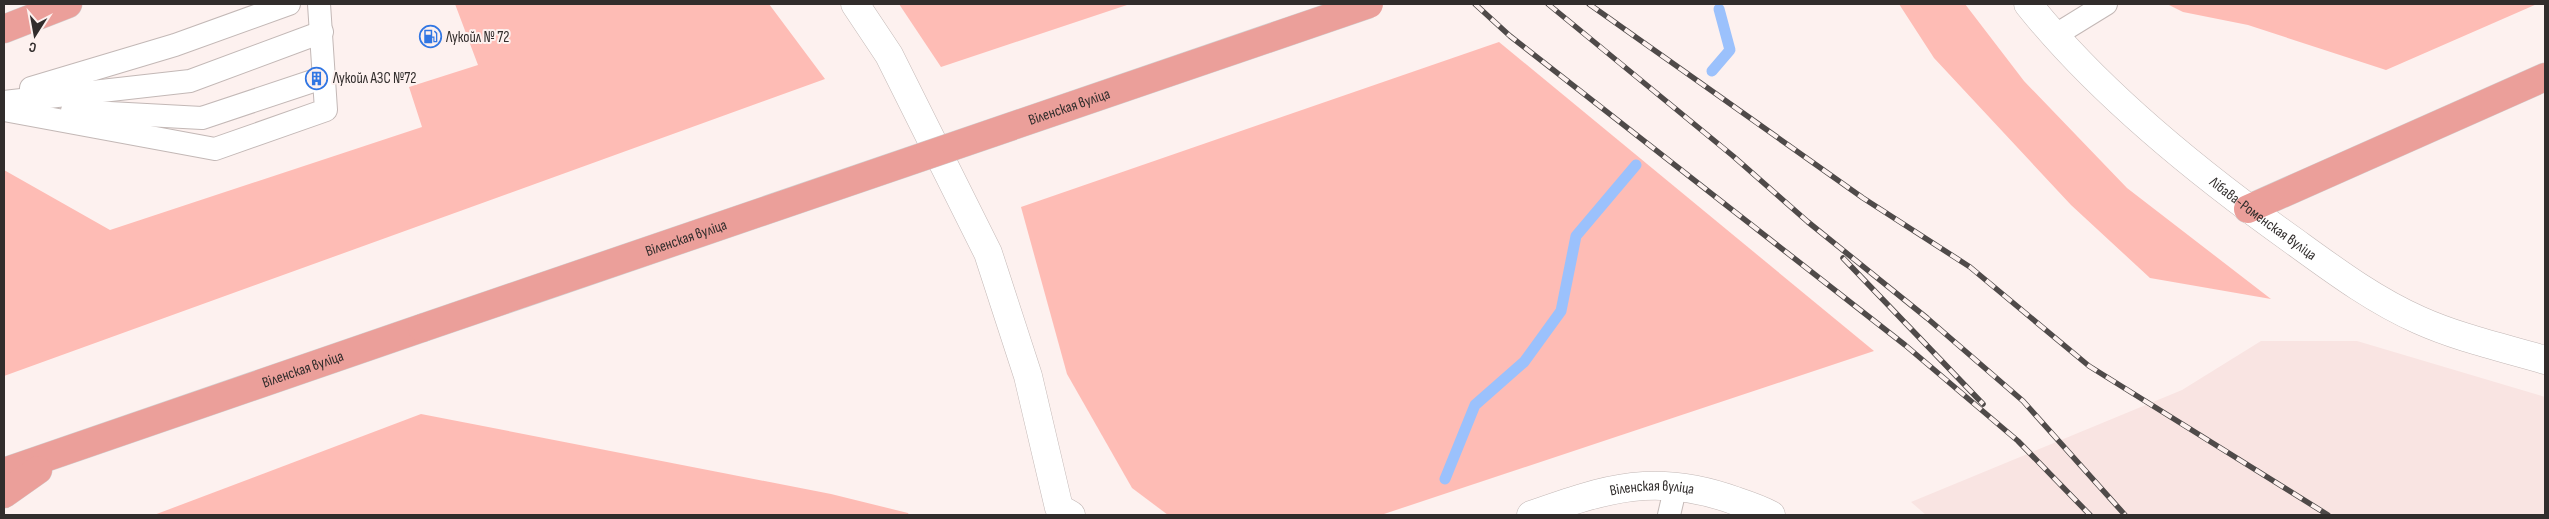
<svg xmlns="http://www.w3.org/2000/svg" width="2549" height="519" viewBox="0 0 2549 519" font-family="'Sofia Sans Condensed',sans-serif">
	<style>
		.built { fill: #f9e4e2 }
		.green { fill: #febcb5 }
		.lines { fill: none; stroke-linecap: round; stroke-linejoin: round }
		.stream { stroke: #9bc1fc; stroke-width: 11 }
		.lane-casing { stroke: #c3b8b6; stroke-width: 24 }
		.secondary-casing { stroke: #c3b8b6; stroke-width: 29 }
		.primary-casing { stroke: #d2d1d1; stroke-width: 29 }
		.lane { stroke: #fff; stroke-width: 22 }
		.secondary { stroke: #fff; stroke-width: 28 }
		.primary { stroke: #eb9f9a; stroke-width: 28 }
		.rail-casing { stroke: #4f4a49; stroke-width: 5.5 }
		.rail { stroke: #fdf1ef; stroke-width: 4; stroke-dasharray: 11; stroke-linecap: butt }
		.primary-bridge-casing { stroke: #d2d1d1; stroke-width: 29; stroke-linecap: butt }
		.primary-bridge { stroke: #eb9f9a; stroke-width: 28 }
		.labels { text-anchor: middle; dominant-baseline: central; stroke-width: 4; stroke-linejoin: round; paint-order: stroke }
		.poi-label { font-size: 15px; fill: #312d2c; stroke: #fdf1ef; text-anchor: start }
		.street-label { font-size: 15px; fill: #312d2c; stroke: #fdf1ef }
	</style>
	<rect width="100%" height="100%" fill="#fdf1ef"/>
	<path class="built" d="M 2261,341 L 2357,341 L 2545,397 L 2545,515 L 1926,515 L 1911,502 L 2182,390 Z"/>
	<g class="green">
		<path d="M 455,4 L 769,4 L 825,79 L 4,376 L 4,170 L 110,230 L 422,127 L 409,87 L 478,65 Z"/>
		<path d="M 899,4 L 1130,4 L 941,67 Z"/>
		<path d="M 1899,4 L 1965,4 L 2024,81 L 2127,188 L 2271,299 L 2150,278 L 2071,205 L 1934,58 Z"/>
		<path d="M 2167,4 L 2537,4 L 2386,70 L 2248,25 L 2183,12 Z"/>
		<path d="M 1499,42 L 1874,351 L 1381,515 L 1168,515 L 1132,488 L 1067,374 L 1021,207 Z"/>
		<path d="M 421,414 L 831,494 L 908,513 L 909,515 L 154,515 Z"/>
	</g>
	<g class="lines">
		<g class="stream">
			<path d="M 1712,71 L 1730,50 L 1719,9"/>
			<path d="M 1445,479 L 1475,405 L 1524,362 L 1561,311 L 1576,236 L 1636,165"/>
		</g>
		<defs>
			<g id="lane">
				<path d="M 2054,36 L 2106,4"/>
				<path d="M 31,88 L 175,45 L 289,4"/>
				<path d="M 4,102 L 190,81 L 322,32"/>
				<path d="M 4,110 L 215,149 L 326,110 L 319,4"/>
				<path d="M 72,111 L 202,118 L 325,77"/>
				<path d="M 1669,515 L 1676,485"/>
			</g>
			<g id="secondary">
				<path d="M 855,4 L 889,55 L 988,253 L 1028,376 L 1059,508 L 1071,515"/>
				<path id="s1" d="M 2028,4 C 2099,93 2202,176 2295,242 C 2335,271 2374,300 2419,320 C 2459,338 2504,348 2545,360"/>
				<path id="s2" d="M 1531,515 C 1607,488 1657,472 1736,501 C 1748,505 1760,509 1771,515"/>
			</g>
			<g id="primary">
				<path d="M 4,29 L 68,4"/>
				<path d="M 2248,209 L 2545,77"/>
				<path id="s3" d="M 4,472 L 422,328"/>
				<path d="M 4,494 L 38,470"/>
			</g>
		</defs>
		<use href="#lane" class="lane-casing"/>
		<use href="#secondary" class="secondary-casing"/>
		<use href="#primary" class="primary-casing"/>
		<use href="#lane" class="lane"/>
		<use href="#secondary" class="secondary"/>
		<use href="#primary" class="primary"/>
		<defs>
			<g id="rail">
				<path d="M 1475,4 L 1510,36 L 1905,345 L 2018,441 L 2090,515"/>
				<path d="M 1548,4 L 1733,156 L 1808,222 L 1927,318 L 2023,401 L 2125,515"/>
				<path d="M 1589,4 L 1863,198 L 1970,267 L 2089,366 L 2328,515"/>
				<path d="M 1843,258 L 1983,404"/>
			</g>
		</defs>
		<use href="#rail" class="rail-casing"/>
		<use href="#rail" class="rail"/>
		<defs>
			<g id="primary-bridge">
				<path id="s4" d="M 422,328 L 1369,4"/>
			</g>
		</defs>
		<use href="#primary-bridge" class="primary-bridge-casing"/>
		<use href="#primary-bridge" class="primary-bridge"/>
	</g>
	<defs>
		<symbol id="fuel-ring" viewBox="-11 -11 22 22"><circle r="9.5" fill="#fdf1ef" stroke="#3176e3" stroke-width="1.5"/><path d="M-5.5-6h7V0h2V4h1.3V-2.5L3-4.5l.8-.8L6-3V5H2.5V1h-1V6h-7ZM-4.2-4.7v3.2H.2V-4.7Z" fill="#3176e3"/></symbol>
		<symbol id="building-ring" viewBox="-11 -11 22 22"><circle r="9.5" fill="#fdf1ef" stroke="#3176e3" stroke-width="1.5"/><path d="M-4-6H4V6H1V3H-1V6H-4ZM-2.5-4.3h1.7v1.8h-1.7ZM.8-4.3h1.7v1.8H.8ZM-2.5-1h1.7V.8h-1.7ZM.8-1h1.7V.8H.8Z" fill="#3176e3"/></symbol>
	</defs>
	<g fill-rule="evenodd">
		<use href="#fuel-ring" x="418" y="24" width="25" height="25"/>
		<use href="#building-ring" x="304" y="66" width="25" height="25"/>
	</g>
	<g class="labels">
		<g class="poi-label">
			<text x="446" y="37">Лукойл № 72</text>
			<text x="333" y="78">Лукойл АЗС №72</text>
		</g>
		<g class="street-label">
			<text stroke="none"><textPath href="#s4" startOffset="684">Віленская вуліца</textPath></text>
			<text stroke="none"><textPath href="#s1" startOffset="319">Лібава-Роменская вуліца</textPath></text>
			<text stroke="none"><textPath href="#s4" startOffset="279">Віленская вуліца</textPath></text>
			<text stroke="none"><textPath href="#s3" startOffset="316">Віленская вуліца</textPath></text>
			<text stroke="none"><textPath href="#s2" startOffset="125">Віленская вуліца</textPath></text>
		</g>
	</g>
	<rect width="2549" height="519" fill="none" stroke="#312d2c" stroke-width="10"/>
	<g transform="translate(35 35) rotate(191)" stroke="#fdf1ef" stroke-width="4" paint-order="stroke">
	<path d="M0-4L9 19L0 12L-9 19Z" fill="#312d2c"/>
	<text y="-8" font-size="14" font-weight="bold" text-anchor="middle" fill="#312d2c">С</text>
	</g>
</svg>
